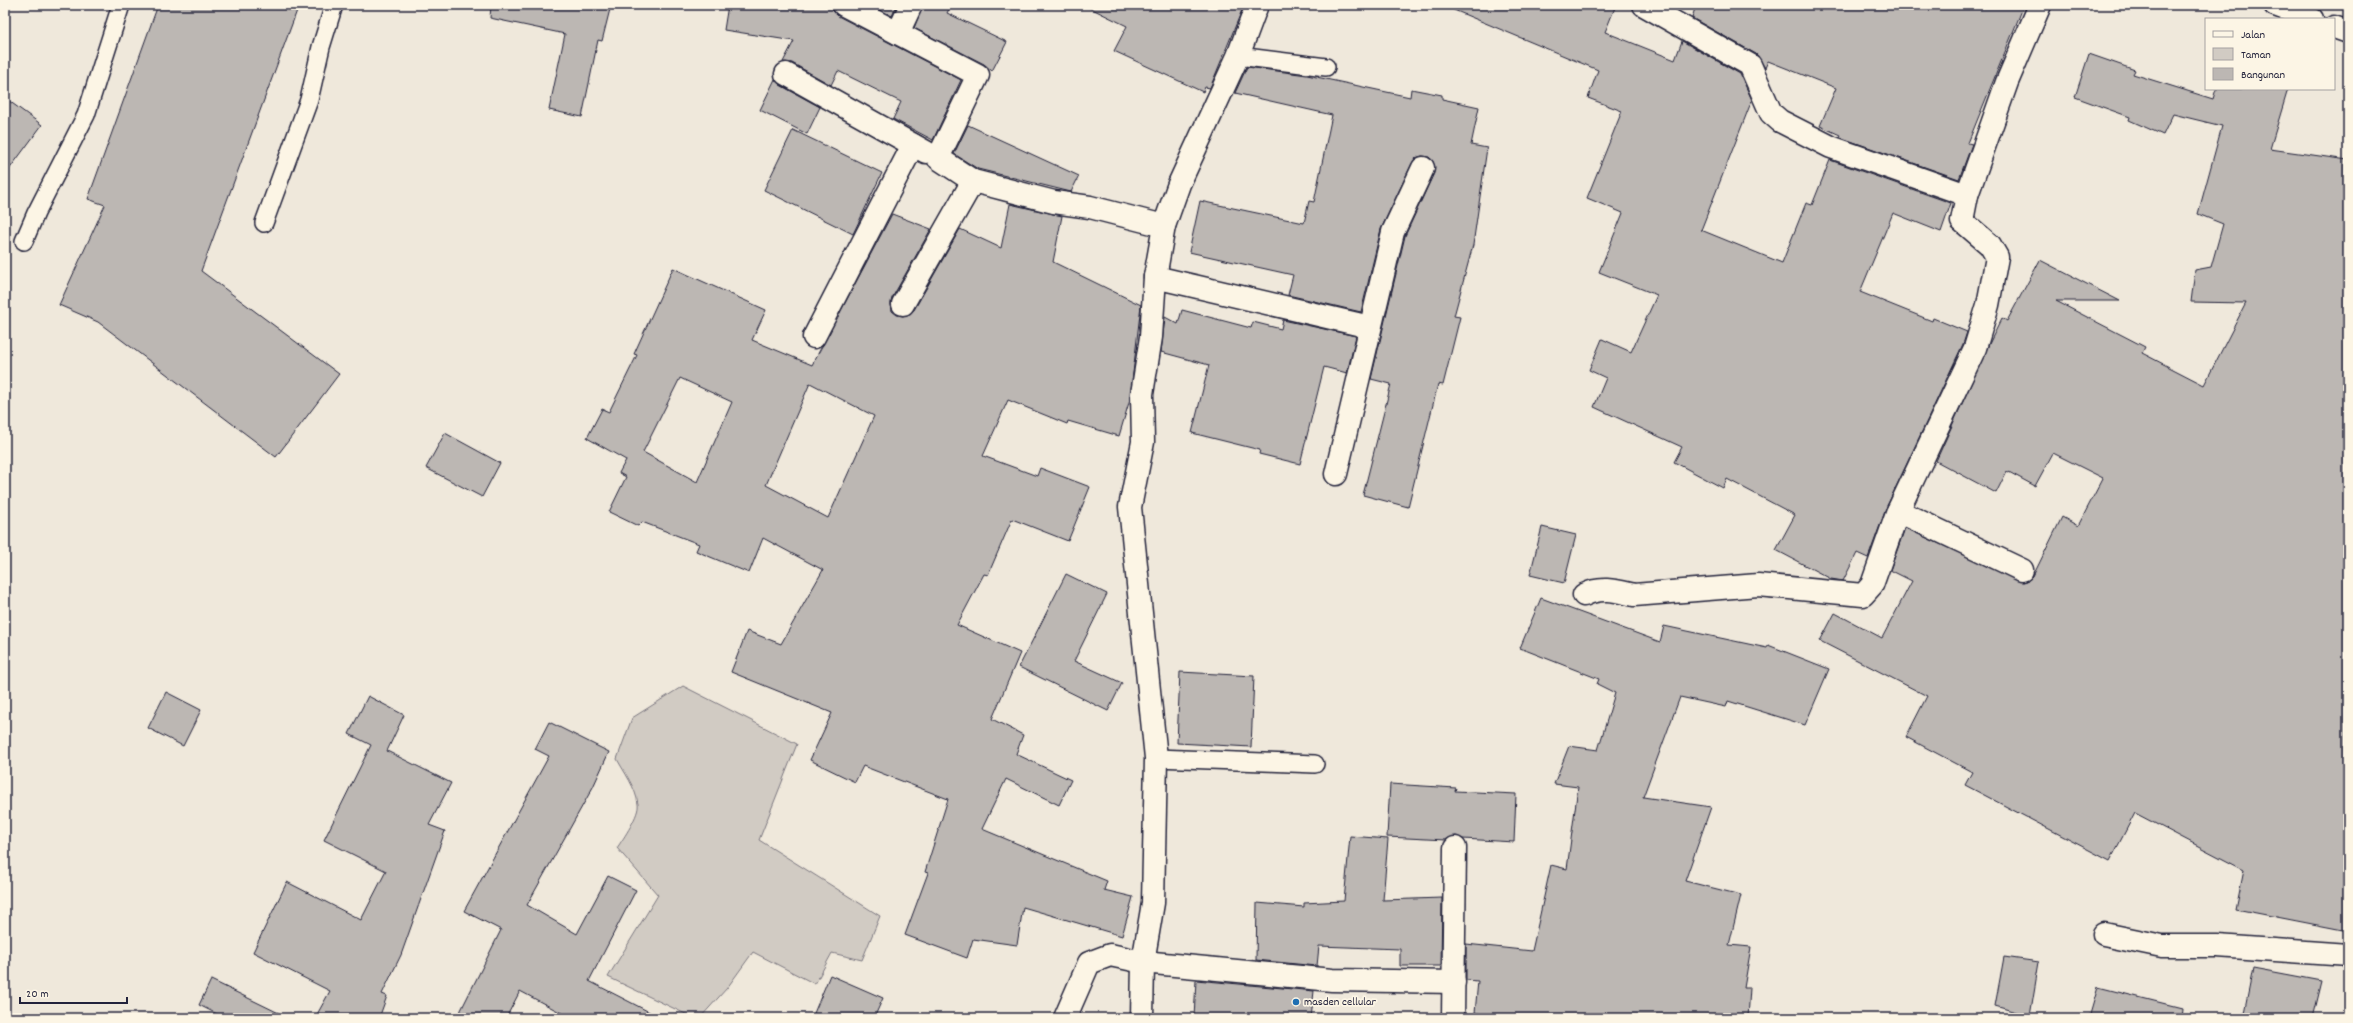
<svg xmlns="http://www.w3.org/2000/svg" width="2353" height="1023" viewBox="0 0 2353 1023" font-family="Dekko,sans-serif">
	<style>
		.green { fill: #d1cbc3; stroke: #7a767f }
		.building { fill: #bcb7b3; stroke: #22223b; fill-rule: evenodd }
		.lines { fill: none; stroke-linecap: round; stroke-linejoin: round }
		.service-casing { stroke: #22223b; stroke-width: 20 }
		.minor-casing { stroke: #22223b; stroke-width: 25 }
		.tertiary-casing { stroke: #22223b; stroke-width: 25 }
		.service { stroke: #fcf5e5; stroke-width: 17 }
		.minor { stroke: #fcf5e5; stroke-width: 22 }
		.tertiary { stroke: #fcf5e5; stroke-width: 22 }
		.poi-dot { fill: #1f6fb2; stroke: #fcf5e5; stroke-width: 1.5 }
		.labels { text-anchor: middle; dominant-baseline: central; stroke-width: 3.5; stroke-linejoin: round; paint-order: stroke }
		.poi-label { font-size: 12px; fill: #22223b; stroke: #fcf5e5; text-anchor: start }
	</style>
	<rect width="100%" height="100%" fill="#efe8db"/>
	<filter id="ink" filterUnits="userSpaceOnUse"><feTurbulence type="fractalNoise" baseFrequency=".025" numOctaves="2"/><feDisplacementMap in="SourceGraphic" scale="8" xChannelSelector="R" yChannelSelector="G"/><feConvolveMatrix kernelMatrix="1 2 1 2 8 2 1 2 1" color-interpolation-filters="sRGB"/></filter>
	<g filter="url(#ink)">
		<path class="green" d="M 683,686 L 797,744 L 759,840 L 880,916 L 862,960 L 832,953 L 815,984 L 753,952 L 727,988 L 700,1018 L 694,1018 L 608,977 L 658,895 L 617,848 C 623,839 640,814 638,804 C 636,788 624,772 617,759 L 632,718 Z"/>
		<g class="building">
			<path d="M 158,5 L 299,5 L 201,271 L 339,374 L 276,457 L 98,322 L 59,305 L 105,205 L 88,199 Z"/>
			<path d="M 491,5 L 611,5 L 602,41 L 598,40 L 582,117 L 549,110 L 565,34 L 490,18 Z"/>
			<path d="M 728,5 L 832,5 L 833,11 L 838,16 L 961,80 L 933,140 L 893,119 L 901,102 L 838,71 L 831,85 L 792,63 L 783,62 L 794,41 L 724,30 Z"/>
			<path d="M 871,5 L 897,5 L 892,16 Z"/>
			<path d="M 923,5 L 951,5 L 947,13 L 1007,42 L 992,71 L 984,64 L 914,28 Z"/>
			<path d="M 1084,5 L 1244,5 L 1210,88 L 1205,87 L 1203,92 L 1114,51 L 1127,26 Z"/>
			<path d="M 1442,5 L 1616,5 L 1605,32 L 1675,60 L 1682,41 L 1740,74 L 1752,100 L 1701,230 L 1782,263 L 1806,203 L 1812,205 L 1830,160 L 1951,203 L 1941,232 L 1893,213 L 1860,292 L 1932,321 L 1933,318 L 1967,332 L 1963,344 L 1887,506 L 1868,558 L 1857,553 L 1843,581 L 1831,579 L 1776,550 L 1795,515 L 1727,479 L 1723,488 L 1674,462 L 1682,447 L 1594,407 L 1606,378 L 1589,370 L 1602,339 L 1631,352 L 1657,295 L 1599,272 L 1623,213 L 1587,198 L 1622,111 L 1588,98 L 1598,70 Z"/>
			<path d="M 1696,5 L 2024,5 L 1968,143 L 1972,144 L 1959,179 L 1839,137 L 1840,135 L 1820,126 L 1836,88 L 1768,61 L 1765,68 L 1756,54 L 1692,18 Z"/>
			<path d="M 2089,54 L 2135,70 L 2133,74 L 2213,99 L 2216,89 L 2288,89 L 2270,149 L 2348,160 L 2348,931 L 2236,909 L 2244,870 L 2135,813 L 2110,861 L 1965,785 L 1972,772 L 1906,737 L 1927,696 L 1820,641 L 1835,613 L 1882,638 L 1912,581 L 1890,570 L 1905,528 L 2023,582 L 2029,580 L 2033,576 L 2062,517 L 2078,526 L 2103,478 L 2053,453 L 2035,486 L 2007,471 L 1996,493 L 1936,461 L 1990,342 L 2002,318 L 2007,321 L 2040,260 L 2120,301 L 2056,301 L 2145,347 L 2142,353 L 2204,385 L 2246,303 L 2191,302 L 2195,270 L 2211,267 L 2223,224 L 2198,214 L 2222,126 L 2173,114 L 2163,135 L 2129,120 L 2130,117 L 2075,97 Z"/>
			<path d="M 1247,67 L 1307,75 L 1410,97 L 1411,89 L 1442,95 L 1442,99 L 1479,107 L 1471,145 L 1487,148 L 1473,245 L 1454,316 L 1460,317 L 1443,385 L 1438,384 L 1408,507 L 1363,495 L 1391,384 L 1371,379 L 1405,236 L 1434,173 L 1433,161 L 1429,157 L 1422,156 L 1416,158 L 1412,163 L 1381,229 L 1361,312 L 1288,295 L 1293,275 L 1189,252 L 1200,201 L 1304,223 L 1309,201 L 1314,202 L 1332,115 L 1235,93 Z"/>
			<path d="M 775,79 L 780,85 L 820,107 L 807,134 L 760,110 Z"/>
			<path d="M 5,98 L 42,125 L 5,175 Z"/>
			<path d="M 968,125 L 1079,176 L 1071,192 L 978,169 L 954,154 Z"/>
			<path d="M 793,130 L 882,173 L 853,234 L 764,190 Z"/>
			<path d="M 1010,204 L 1062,216 L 1053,262 L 1141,305 L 1130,399 L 1119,436 L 1068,421 L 1067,424 L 1008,400 L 983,456 L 1037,476 L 1040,468 L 1090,487 L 1068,541 L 1012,519 L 988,575 L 984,574 L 957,625 L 1020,653 L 992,719 L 1023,735 L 1016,754 L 1071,780 L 1059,805 L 1006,779 L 982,829 L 1107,881 L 1104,890 L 1133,897 L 1122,936 L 1023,907 L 1017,945 L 973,939 L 967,958 L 905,935 L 928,873 L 925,872 L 948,799 L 863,766 L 855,782 L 810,760 L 832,713 L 731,672 L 747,631 L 781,644 L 823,570 L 763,538 L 749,573 L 696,551 L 699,544 L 642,522 L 638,526 L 609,512 L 626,477 L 619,473 L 626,460 L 587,438 L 602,409 L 609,412 L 637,355 L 634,354 L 673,268 L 766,310 L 752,340 L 812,365 L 892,214 L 931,229 L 892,298 L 891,304 L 892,311 L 897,315 L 903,316 L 914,310 L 960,229 L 1001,248 ZM 680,378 L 732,402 L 697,482 L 643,452 ZM 810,383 L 874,416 L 828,518 L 766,485 Z"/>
			<path d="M 1182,310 L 1251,328 L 1253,322 L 1281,329 L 1283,320 L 1356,336 L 1347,373 L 1324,367 L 1300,464 L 1259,454 L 1260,450 L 1192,433 L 1209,365 L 1161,352 L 1165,317 L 1178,324 Z"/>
			<path d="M 445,433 L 500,463 L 482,497 L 426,468 Z"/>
			<path d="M 1542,527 L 1576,535 L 1564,583 L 1530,575 Z"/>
			<path d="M 1066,574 L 1107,594 L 1074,661 L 1122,683 L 1108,711 L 1019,667 Z"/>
			<path d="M 1541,598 L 1660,642 L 1664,626 L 1767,648 L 1768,645 L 1829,669 L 1805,725 L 1728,701 L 1726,707 L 1680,697 L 1643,797 L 1711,807 L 1685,881 L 1741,895 L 1729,945 L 1751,947 L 1744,988 L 1750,988 L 1748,1018 L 1525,1018 L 1475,1013 L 1478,981 L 1466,980 L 1466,944 L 1532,951 L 1551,865 L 1567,869 L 1578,787 L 1554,784 L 1569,746 L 1598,750 L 1615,693 L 1597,684 L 1599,679 L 1520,648 Z"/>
			<path d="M 1180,672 L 1254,676 L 1251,747 L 1177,743 Z"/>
			<path d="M 166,692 L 201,710 L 183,746 L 148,728 Z"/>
			<path d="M 368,696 L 404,715 L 387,751 L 451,783 L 429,825 L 445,831 L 401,955 L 382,994 L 387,996 L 379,1018 L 315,1018 L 330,991 L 253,952 L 287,882 L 361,920 L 386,871 L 324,840 L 371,745 L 349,734 Z"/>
			<path d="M 549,722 L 609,752 L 593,787 L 527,905 L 577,934 L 608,876 L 636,890 L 589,981 L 661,1018 L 571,1018 L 520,991 L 506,1018 L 457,1018 L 501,930 L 464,911 L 549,756 L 535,749 Z"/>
			<path d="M 1390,784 L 1456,788 L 1455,791 L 1516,794 L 1514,842 L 1463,839 L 1456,836 L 1446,840 L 1387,837 Z"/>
			<path d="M 1350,836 L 1388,839 L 1383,900 L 1442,898 L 1441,966 L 1400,966 L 1400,949 L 1319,946 L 1317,966 L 1256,960 L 1257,903 L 1304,907 L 1304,903 L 1344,901 Z"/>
			<path d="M 2004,957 L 2039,962 L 2030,1016 L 1995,1006 Z"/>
			<path d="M 2253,968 L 2322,981 L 2313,1018 L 2243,1018 Z"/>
			<path d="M 830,975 L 883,998 L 874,1018 L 812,1018 Z"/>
			<path d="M 211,980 L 289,1018 L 225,1018 L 199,1005 Z"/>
			<path d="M 1196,980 L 1314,991 L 1311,1018 L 1194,1018 Z"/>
			<path d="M 2098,987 L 2182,1008 L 2181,1018 L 2089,1018 Z"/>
		</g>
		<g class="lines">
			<defs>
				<g id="service">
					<path d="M 1238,56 L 1326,67"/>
					<path d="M 264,223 L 309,100 L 321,47 L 334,5"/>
					<path d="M 24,241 L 36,213 L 86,115 L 121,5"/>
					<path d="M 1156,758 L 1315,764"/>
				</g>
				<g id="minor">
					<path d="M 844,5 L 978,75 L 938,158 L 973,181 L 1054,202 L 1090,207 L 1164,226"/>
					<path d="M 1644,5 L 1750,65 L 1771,113 L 1780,121 L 1831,147 L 1967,195"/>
					<path d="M 898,33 L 911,5"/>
					<path d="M 786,74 L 926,152"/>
					<path d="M 1155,277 L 1370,327"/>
					<path d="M 903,304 L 973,181"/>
					<path d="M 814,337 L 913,145"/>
					<path d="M 1336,474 L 1393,232 L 1423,168"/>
					<path d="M 1898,511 L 2022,570"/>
					<path d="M 1584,595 C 1601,586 1617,591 1634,595 L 1758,585 L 1863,595 L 1872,585 L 1898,511 L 1975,348 L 1988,305 L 1997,257 L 1990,245 L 1962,221 L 1967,195 L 2007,82 L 2040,5"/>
					<path d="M 2104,934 L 2162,946 L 2217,946 L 2348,955"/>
					<path d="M 1065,1018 L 1089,963 L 1110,955 L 1143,962 L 1332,980 L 1454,982"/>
					<path d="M 1142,1018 L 1143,962 L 1153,903 L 1156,758 L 1130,507 L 1143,442 L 1142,394 L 1151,337 L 1155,277 L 1164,226 L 1179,184 L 1238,56 L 1257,5"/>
					<path d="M 1453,1018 L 1455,848"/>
				</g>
				<g id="tertiary">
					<path d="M 2275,5 L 2312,19"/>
					<path d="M 2334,27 L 2348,32"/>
				</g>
			</defs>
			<use href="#service" class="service-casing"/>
			<use href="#minor" class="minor-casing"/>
			<use href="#tertiary" class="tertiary-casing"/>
			<use href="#service" class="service"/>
			<use href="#minor" class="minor"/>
			<use href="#tertiary" class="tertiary"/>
		</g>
	</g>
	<circle class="poi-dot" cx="1296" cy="1002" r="4"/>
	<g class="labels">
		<g class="poi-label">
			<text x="1304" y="1002">masden cellular</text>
		</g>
	</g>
	<rect width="2353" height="1023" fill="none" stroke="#fcf5e5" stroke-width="20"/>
	<rect x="10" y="10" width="2333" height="1003" fill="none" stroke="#22223b" stroke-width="1.5" filter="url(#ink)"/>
	<rect x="2205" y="18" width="130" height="72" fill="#fcf5e5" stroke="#a5a1a1"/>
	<rect x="2213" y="31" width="20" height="6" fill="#fcf5e5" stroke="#a5a1a1"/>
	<text x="2241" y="38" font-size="12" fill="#22223b">Jalan</text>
	<rect x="2213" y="48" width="20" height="12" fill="#d1cbc3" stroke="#a5a1a1"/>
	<text x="2241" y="58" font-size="12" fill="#22223b">Taman</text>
	<rect x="2213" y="68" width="20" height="12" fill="#bcb7b3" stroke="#a5a1a1"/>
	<text x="2241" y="78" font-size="12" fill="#22223b">Bangunan</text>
	<path d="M20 997v6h107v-6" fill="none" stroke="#22223b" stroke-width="2"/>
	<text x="26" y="997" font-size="12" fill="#22223b" stroke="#fcf5e5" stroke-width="3" paint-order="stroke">20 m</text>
</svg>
